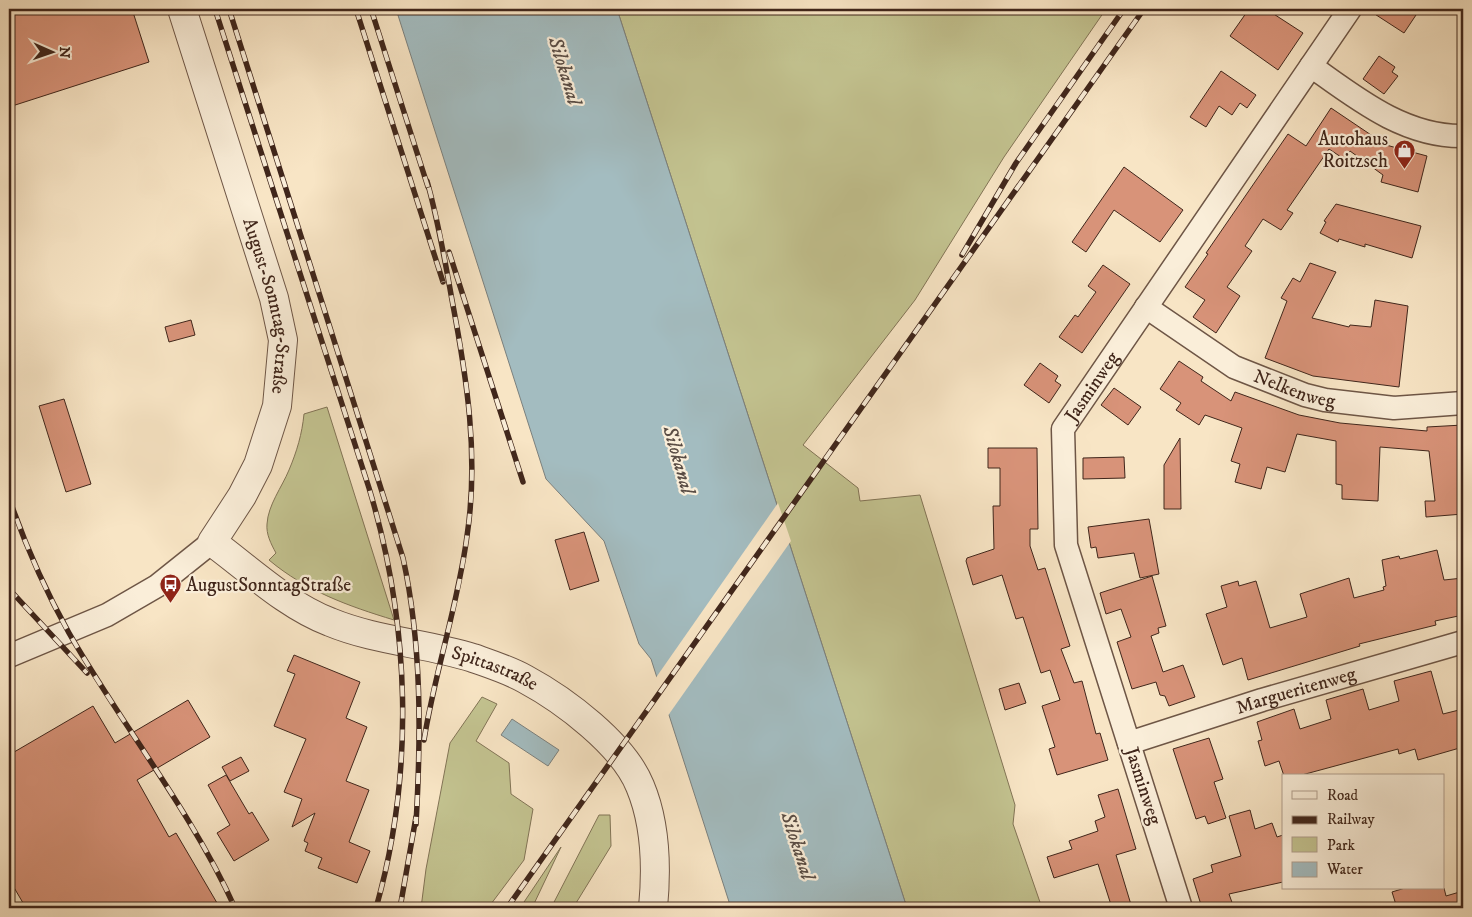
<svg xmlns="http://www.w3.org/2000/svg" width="1472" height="917" viewBox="0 0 1472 917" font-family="'IM FELL DW Pica',serif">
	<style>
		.green { fill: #c3c390; stroke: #827456 }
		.water { fill: #a3bcc0; stroke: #7b807e }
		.pier { fill: #f8e5c5 }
		.building { fill: #d89379; stroke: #40261b }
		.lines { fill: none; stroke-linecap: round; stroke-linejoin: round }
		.minor-casing { stroke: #6e5646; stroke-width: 25 }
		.tertiary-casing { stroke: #6e5646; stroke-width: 30 }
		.minor { stroke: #faeed9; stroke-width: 22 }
		.tertiary { stroke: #faeed9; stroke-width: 28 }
		.rail-casing { stroke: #40261b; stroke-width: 5.5 }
		.rail { stroke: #faeed9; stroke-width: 4; stroke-dasharray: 11; stroke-linecap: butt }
		.labels { text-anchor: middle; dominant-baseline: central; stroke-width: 4.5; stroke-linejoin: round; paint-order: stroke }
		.poi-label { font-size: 19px; fill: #40261b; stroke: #faeed9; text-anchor: end }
		.street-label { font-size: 19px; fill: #40261b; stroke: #faeed9 }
		.water-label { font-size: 20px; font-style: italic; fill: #594c44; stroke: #faeed9 }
	</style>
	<rect width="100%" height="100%" fill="#f8e5c5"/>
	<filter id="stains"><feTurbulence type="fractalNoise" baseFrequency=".004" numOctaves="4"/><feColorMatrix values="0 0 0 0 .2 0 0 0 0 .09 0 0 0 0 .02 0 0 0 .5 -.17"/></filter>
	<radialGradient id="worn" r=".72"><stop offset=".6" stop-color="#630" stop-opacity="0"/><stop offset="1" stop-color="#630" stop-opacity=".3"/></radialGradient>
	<g class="green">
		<path d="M 617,9 L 1106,9 L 1004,157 L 915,300 L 803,445 L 858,488 L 860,501 L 920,495 L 1015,805 L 1013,824 L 1042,908 L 907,908 Z"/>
		<path d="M 327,407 L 394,620 C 348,606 306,591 269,560 L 276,553 C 271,544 266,534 267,524 C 268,505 282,487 289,470 C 297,451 302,434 304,414 Z"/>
		<path d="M 482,697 L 497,704 L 476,741 L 509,763 L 511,794 L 533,809 L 524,860 L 488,908 L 421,908 L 426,869 L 450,743 Z"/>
		<path d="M 599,815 L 610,815 L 611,846 L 573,908 L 551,908 Z"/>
		<path d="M 561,847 L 532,908 L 520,908 Z"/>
	</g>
	<g class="water">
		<path d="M 396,9 L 617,9 L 907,908 L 731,908 L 651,659 L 639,644 L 604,541 L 546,479 Z"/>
		<path d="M 512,719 L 559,750 L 548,766 L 501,735 Z"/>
	</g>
	<path class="pier" d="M 778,503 L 791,541 L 667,717 L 655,679 Z"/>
	<g class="building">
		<path d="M 9,9 L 132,9 L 149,62 L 9,107 Z"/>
		<path d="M 1249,9 L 1266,9 L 1303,33 L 1278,70 L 1230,36 Z"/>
		<path d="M 1367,9 L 1406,9 L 1416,15 L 1404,33 Z"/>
		<path d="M 1379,56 L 1395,67 L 1392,72 L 1398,76 L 1384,94 L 1363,79 Z"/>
		<path d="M 1221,71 L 1256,95 L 1247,108 L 1240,103 L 1232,115 L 1219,106 L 1206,127 L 1190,117 Z"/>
		<path d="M 1331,108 L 1386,145 L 1427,156 L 1418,192 L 1381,182 L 1383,175 L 1350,151 L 1344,159 L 1329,149 L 1287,210 L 1293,213 L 1281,230 L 1263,219 L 1245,246 L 1252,251 L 1227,287 L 1240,296 L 1216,333 L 1193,317 L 1205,300 L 1185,287 L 1208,254 L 1206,253 L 1288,134 L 1306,146 Z"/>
		<path d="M 1124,167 L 1183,210 L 1160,242 L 1114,210 L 1086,252 L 1072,242 Z"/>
		<path d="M 1336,204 L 1421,226 L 1412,258 L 1365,244 L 1365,247 L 1339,239 L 1338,242 L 1320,233 L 1326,222 L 1324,221 Z"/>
		<path d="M 1310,263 L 1336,272 L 1312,318 L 1349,327 L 1350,325 L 1371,327 L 1375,300 L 1408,306 L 1399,387 L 1313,376 L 1265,358 L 1287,301 L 1281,298 L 1293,278 L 1300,282 Z"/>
		<path d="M 1103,265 L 1130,284 L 1082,353 L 1059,337 L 1075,315 L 1078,317 L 1096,292 L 1088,286 Z"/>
		<path d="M 191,320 L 195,335 L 169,342 L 165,327 Z"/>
		<path d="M 1179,361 L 1203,377 L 1201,381 L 1231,401 L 1235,392 L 1299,415 L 1340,423 L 1427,431 L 1427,427 L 1463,425 L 1463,514 L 1426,517 L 1425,501 L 1435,501 L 1429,451 L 1380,447 L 1378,501 L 1342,499 L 1342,485 L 1336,484 L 1336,441 L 1297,434 L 1285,472 L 1267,467 L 1261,489 L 1235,482 L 1240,464 L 1231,461 L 1242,428 L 1205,415 L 1199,425 L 1176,410 L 1181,403 L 1160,389 Z"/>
		<path d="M 1040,363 L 1058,376 L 1055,381 L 1061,385 L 1049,403 L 1024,385 Z"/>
		<path d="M 1114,388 L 1141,407 L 1128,425 L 1101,405 Z"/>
		<path d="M 64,399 L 91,484 L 66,492 L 39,406 Z"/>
		<path d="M 1180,438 L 1181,509 L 1164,509 L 1164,465 Z"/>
		<path d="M 988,448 L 1037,448 L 1038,529 L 1030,529 L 1030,546 L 1038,570 L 1045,568 L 1070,646 L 1061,649 L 1074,683 L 1082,681 L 1096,734 L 1100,733 L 1108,760 L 1057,775 L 1049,749 L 1055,747 L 1042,706 L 1060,700 L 1050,670 L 1041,673 L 1023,617 L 1016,619 L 1002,575 L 973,585 L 966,561 L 967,558 L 994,549 L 993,506 L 1000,506 L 1000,468 L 988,468 Z"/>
		<path d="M 1124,457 L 1125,478 L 1083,479 L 1083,458 Z"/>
		<path d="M 1149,519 L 1159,574 L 1140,578 L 1134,553 L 1098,558 L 1096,547 L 1091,548 L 1088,527 Z"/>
		<path d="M 584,532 L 599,581 L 570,590 L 555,540 Z"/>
		<path d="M 1437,550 L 1444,580 L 1463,578 L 1463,615 L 1435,621 L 1436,625 L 1359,644 L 1360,646 L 1248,680 L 1242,658 L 1223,665 L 1206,614 L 1227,607 L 1221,586 L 1238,581 L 1239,586 L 1256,581 L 1270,628 L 1307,617 L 1300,594 L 1349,578 L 1354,598 L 1384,590 L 1383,587 L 1386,586 L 1382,560 L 1399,556 L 1400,559 Z"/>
		<path d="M 1152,576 L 1166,626 L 1158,628 L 1159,633 L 1151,636 L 1163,672 L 1183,665 L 1195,697 L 1169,706 L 1165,696 L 1160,695 L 1156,682 L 1132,689 L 1117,642 L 1131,637 L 1121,609 L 1106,614 L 1100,593 Z"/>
		<path d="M 294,655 L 360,682 L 346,718 L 367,727 L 346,781 L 369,790 L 349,842 L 370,851 L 357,883 L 318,868 L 322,858 L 305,851 L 308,843 L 304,841 L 315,813 L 292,827 L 302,799 L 284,792 L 306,739 L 274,726 L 295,674 L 287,671 Z"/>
		<path d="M 1431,671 L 1443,714 L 1463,709 L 1463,747 L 1418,760 L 1415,749 L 1399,754 L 1398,749 L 1298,776 L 1284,776 L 1279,761 L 1265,766 L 1258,741 L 1262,740 L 1257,722 L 1294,709 L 1300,729 L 1331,719 L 1326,700 L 1363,689 L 1369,710 L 1399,701 L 1394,681 Z"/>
		<path d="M 1019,683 L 1026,703 L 1005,710 L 999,689 Z"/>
		<path d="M 188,700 L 210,737 L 137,780 L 169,837 L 176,833 L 220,908 L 26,908 L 9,879 L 9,755 L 93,706 L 115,743 Z"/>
		<path d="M 1209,738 L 1223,779 L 1214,782 L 1226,818 L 1208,824 L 1205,816 L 1196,819 L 1173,749 Z"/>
		<path d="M 241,757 L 249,771 L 230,781 L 222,767 Z"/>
		<path d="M 226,775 L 249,814 L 252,812 L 269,840 L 234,861 L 217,833 L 230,825 L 208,785 Z"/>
		<path d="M 1118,789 L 1136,849 L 1116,855 L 1132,908 L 1112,908 L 1098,864 L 1054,878 L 1047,857 L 1072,849 L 1069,841 L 1098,831 L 1095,821 L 1105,817 L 1098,795 Z"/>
		<path d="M 1250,810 L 1255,829 L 1272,823 L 1277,837 L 1283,835 L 1283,882 L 1229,894 L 1234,908 L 1202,908 L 1193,879 L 1213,872 L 1211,865 L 1241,856 L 1229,816 Z"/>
		<path d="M 1405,888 L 1444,888 L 1446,896 L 1463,891 L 1463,908 L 1397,908 L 1392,892 Z"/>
	</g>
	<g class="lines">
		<defs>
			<g id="minor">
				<path d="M 1311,66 C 1356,98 1404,137 1463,136"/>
				<path id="s1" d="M 1146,307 L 1234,367 L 1305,395 L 1325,400 L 1394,408 L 1463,403"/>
				<path d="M 9,656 L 107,615 L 157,586 L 212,542"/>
				<path id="s2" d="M 1129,743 L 1262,700 L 1463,642"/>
				<path id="s3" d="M 1181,908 L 1066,545 L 1063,429 L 1350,9"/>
			</g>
			<g id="tertiary">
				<path id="s4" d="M 182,9 L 274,298 L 283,340 L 277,406 L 258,465 L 242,496 L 212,542 C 250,570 286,605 330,622 C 376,641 426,643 473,658 C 490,664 509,670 525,679 C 564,700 623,744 640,786 C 656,824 657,867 653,908"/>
			</g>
		</defs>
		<use href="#minor" class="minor-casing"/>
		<use href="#tertiary" class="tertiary-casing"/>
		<use href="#minor" class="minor"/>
		<use href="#tertiary" class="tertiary"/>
		<defs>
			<g id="rail">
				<path d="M 215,9 L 369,488 C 410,624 415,771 376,908"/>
				<path d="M 229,9 L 403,558 C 422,645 421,735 416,824"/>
				<path d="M 356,9 L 443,282"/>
				<path d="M 371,9 L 428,187"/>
				<path d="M 449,252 L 523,482"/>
				<path d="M 962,255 L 1016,163 L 1124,9"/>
				<path d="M 9,498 C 25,544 45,590 69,633 C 121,724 192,812 235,908"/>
				<path d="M 9,589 L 87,673"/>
				<path d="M 424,740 C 435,671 458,605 467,536 C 479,456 467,379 452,300 C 445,260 438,220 427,181"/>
				<path d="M 400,908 L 416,817"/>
				<path d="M 507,908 L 1144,9"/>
			</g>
		</defs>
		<use href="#rail" class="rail-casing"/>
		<use href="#rail" class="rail"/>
	</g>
	<defs>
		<symbol id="shop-pin" viewBox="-11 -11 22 30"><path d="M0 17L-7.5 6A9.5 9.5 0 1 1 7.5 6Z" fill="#8f2418" stroke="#faeed9"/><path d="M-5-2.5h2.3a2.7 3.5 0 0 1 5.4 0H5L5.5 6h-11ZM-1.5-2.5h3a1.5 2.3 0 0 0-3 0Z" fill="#fff"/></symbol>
		<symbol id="bus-pin" viewBox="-11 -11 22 30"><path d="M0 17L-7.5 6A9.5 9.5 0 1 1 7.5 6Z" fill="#8f2418" stroke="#faeed9"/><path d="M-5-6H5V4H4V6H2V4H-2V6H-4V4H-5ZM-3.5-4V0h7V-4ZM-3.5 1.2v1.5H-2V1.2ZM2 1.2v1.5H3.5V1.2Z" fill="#fff"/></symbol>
	</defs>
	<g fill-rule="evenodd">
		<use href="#shop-pin" x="1392" y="138" width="25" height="34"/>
		<use href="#bus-pin" x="158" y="572" width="25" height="34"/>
	</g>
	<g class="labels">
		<g class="poi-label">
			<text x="1388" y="139">Autohaus<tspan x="1388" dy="22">Roitzsch</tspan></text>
			<text x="186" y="585" text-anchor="start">AugustSonntagStraße</text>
		</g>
		<g class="street-label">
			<text stroke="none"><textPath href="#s4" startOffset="310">August-Sonntag-Straße</textPath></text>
			<text stroke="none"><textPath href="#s3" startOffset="548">Jasminweg</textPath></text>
			<text stroke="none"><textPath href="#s1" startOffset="171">Nelkenweg</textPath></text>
			<text stroke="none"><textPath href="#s4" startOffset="879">Spittastraße</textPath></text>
			<text stroke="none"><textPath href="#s2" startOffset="175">Margueritenweg</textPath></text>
			<text transform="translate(1143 786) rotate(72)">Jasminweg</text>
		</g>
		<g class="water-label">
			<text transform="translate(564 71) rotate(73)">Silokanal</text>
			<text transform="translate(678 460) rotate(74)">Silokanal</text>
			<text transform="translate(797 846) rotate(72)">Silokanal</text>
		</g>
	</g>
	<rect width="1472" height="917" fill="none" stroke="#f8e5c5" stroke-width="30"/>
	<rect x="10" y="10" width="1452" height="897" fill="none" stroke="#40261b" stroke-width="2.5"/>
	<rect x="15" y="15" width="1442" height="887" fill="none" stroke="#40261b"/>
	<rect x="1282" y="774" width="162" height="115" fill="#faeed9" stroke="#b09e8d"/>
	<rect x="1292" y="791" width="25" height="8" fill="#faeed9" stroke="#b09e8d"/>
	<text x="1327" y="800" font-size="15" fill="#40261b">Road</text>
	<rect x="1292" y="816" width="25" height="8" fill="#40261b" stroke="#b09e8d"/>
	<text x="1327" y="824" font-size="15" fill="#40261b">Railway</text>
	<rect x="1292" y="837" width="25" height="15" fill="#c3c390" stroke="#b09e8d"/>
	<text x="1327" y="850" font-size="15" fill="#40261b">Park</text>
	<rect x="1292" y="862" width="25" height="15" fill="#a3bcc0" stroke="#b09e8d"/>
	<text x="1327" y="874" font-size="15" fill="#40261b">Water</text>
	<g transform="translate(52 52) rotate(92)" stroke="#faeed9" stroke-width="4" paint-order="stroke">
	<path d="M0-4L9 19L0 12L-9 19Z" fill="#40261b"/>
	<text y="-8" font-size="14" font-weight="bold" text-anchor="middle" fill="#40261b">N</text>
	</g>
	<rect width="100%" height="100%" filter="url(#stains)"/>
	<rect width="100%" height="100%" fill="url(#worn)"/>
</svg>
